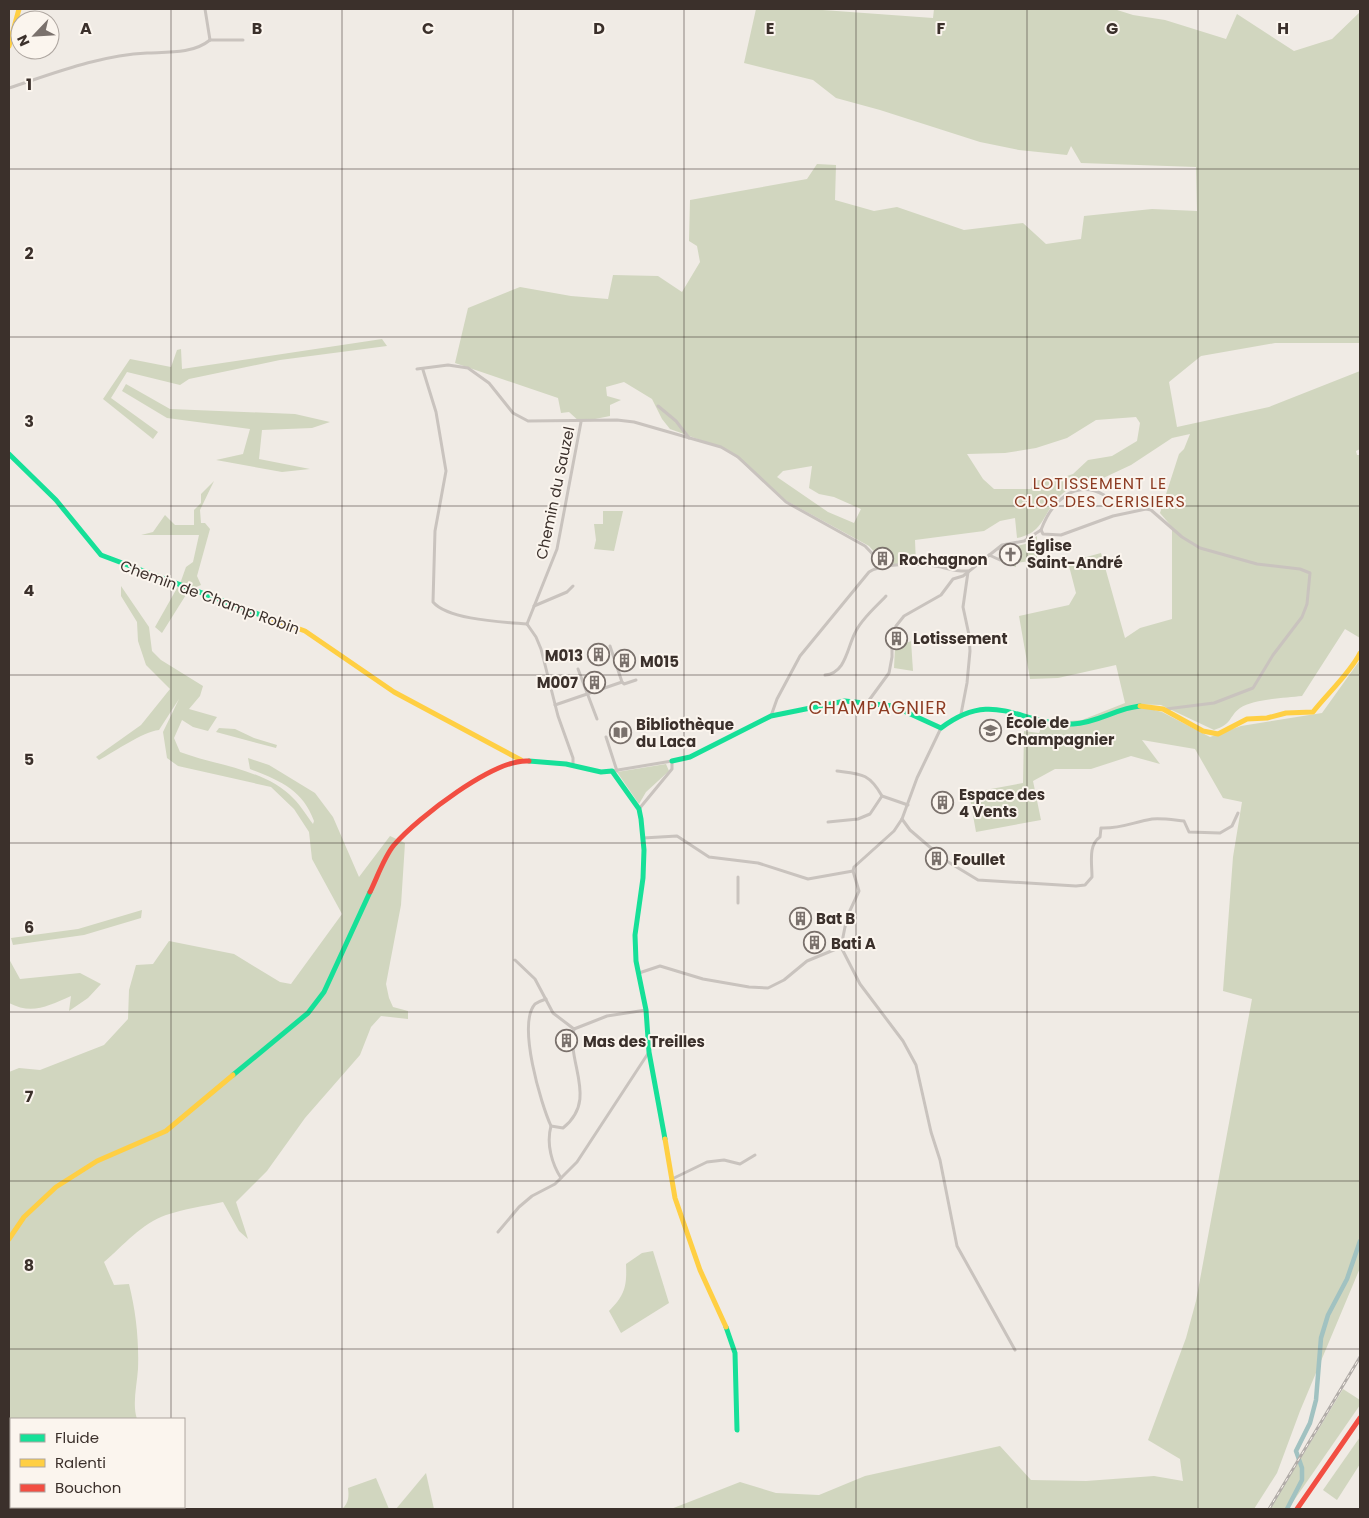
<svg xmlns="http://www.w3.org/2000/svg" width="1369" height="1518" viewBox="0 0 1369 1518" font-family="Poppins,sans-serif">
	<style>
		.green { fill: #d1d6bf; fill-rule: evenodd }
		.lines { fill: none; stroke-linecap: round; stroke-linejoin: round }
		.canal { stroke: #a1c2c1; stroke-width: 4.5 }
		.street { stroke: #c9c3be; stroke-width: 3 }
		.fast { stroke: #16e098; stroke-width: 5 }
		.slow { stroke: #ffcf43; stroke-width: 5 }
		.jam { stroke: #f24e42; stroke-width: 5 }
		.rail-casing { stroke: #b1aca8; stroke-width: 3 }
		.rail { stroke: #fbf5ee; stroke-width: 1; stroke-dasharray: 4; stroke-linecap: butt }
		.grid { fill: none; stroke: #3b302b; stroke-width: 1; stroke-opacity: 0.55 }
		.labels { text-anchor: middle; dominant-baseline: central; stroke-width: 4; stroke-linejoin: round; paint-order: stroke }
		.street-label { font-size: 15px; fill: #3b302b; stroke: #fbf5ee }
		.poi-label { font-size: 15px; font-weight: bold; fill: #3b302b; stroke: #fbf5ee; text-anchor: start }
		.neighbourhood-label { font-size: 16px; letter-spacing: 1px; fill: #8c3b22; stroke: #fbf5ee }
		.quarter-label { font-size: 18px; letter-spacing: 1px; fill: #8c3b22; stroke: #fbf5ee }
		.grid-label { font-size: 16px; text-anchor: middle; font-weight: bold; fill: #3b302b; stroke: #fbf5ee; stroke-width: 4; stroke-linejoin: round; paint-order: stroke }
	</style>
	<rect width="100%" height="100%" fill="#f0ebe5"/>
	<g class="green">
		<path d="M 756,9 L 809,9 L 933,18 L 934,9 L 1114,9 L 1133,15 L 1165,20 L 1226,39 L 1237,14 L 1294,51 L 1332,39 L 1360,12 L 1360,343 L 1275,343 L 1201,356 L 1169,382 L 1177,427 L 1269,407 L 1360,371 L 1360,449 L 1356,451 L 1357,455 L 1360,455 L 1360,638 L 1345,629 L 1302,696 C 1285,698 1254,699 1240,708 C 1228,717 1233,724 1214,730 L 1161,705 L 1131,704 L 1162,712 L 1210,737 L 1241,726 L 1322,713 L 1360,660 L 1360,1268 L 1300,1411 L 1277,1473 L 1254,1509 L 671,1509 L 740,1482 L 776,1493 L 819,1495 L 865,1476 L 1000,1446 L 1031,1480 L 1086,1481 L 1154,1476 L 1183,1481 L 1180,1459 L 1148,1440 L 1186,1338 L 1196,1301 L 1252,999 L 1223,991 L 1233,857 L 1242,802 L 1223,798 L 1195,749 L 1142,740 L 1160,764 L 1131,756 L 1091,769 L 1055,769 L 1033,781 L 1041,820 L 976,832 L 969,793 L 1023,783 L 1024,731 L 1039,733 L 1043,723 L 1082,720 L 1125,703 L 1116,665 L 1058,678 L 1030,679 L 1019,616 L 1069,605 L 1076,593 L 1068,562 L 1101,553 L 1125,638 L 1140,628 L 1172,619 L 1172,527 L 1160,513 L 1179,454 L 1184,449 L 1190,434 L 1172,438 L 1131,465 L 1084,487 L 1072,486 C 1067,490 1061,494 1057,499 C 1042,516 1043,533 1017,538 L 1015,518 L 1000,521 L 984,531 L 915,540 L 916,564 L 885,564 L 869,546 L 783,499 L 728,450 L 670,429 L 662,419 L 652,399 L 624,382 L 606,387 L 607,396 L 621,400 L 610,405 L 610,416 L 580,422 L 569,412 L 561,413 L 558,398 L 455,363 L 468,308 L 520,287 L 571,296 L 608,299 L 613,275 L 658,276 L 682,292 L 700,262 L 697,246 L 689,241 L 690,200 L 807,179 L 817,164 L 836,165 L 835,200 L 874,211 L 897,207 L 964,230 L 1023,223 L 1046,244 L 1081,239 L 1084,216 L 1152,209 L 1197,211 L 1196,167 L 1081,163 L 1071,146 L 1067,155 L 1019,150 L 980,142 L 880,110 L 836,98 L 813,80 L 744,63 ZM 1136,417 L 1140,423 L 1137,441 L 1112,456 L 1088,460 L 1073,474 L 1052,481 L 1035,480 L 1031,489 L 994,489 L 983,479 L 967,454 L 1005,453 L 1036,448 L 1067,438 L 1096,420 ZM 812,466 L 809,488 L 819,494 L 834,497 L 861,509 L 854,523 L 828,512 L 777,477 L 783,471 Z"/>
		<path d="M 382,339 L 387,346 L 280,360 L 189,379 L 180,385 L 127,372 L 111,398 L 158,432 L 153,439 L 103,399 L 130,359 L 171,367 L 177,350 L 181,349 L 182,369 Z"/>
		<path d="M 126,384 L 170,409 L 295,414 L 330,422 L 312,428 L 262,430 L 259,459 L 310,469 L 282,472 L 216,460 L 243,454 L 250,429 L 167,418 L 122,391 Z"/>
		<path d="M 214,481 L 200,510 L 201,523 L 205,523 L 210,529 L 197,576 L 201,585 L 189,590 L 162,633 L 155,627 L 181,581 L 186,567 L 193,562 L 199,535 L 141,535 L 153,532 L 165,515 L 175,525 L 194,525 L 194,510 L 201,503 L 201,494 Z"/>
		<path d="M 603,511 L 623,511 L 614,551 L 594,549 L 596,540 L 594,524 L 603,524 Z"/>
		<path d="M 1037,536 L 1037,560 L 1016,563 L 1016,567 L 1001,562 L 1002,549 L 1008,547 L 1006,560 L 1015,561 L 1017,546 L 1029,543 Z"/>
		<path d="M 121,586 L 149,627 L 152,651 L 161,660 L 203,686 L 200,696 L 189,709 L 217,717 L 208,731 L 193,727 L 182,720 L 174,738 L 180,752 C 217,766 266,769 294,799 C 301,806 307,816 313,824 L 314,821 C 303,790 279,780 250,769 L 248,758 L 269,765 L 315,793 L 333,817 L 359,877 L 390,836 L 405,843 L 401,905 L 386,984 L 389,998 L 393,1007 L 408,1011 L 408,1019 L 381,1016 L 371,1027 L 360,1055 L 305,1118 L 267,1171 L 236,1202 L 248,1239 L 239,1231 L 223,1202 C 204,1206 184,1209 166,1215 C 142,1223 123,1246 104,1262 L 114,1285 L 129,1284 C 136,1312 139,1340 138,1369 C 137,1385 132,1404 137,1419 L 11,1419 L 11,1507 L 166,1507 L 163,1509 L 9,1509 L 9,1072 L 19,1068 L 40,1070 L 104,1045 L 128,1019 L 129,990 L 136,965 L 153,964 L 169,941 L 234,954 L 280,982 L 291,984 L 342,914 L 312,859 L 309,832 L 294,809 L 271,787 L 178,766 L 167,758 L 163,732 L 179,699 L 159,730 C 142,732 116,751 99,760 L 96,757 L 141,725 L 170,689 L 146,665 L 138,641 L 137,622 L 121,596 Z"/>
		<path d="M 911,641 L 913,671 L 894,668 L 895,648 Z"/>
		<path d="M 219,728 L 235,729 L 254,738 L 277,745 L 276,748 L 216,732 Z"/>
		<path d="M 666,764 L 669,771 L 646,792 L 639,804 L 617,772 Z"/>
		<path d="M 142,910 L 141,918 L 84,935 L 13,945 L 11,938 L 78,929 Z"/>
		<path d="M 9,959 L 20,979 L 80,973 L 101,984 L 88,998 L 69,1011 L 71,996 C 48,1006 32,1015 9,1003 Z"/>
		<path d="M 653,1251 L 669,1303 L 621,1333 L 609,1311 C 625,1295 627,1286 626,1264 L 642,1253 Z"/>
		<path d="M 1343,1389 L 1360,1400 L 1360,1405 L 1288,1509 L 1270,1509 Z"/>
		<path d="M 1360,1437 L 1360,1464 L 1337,1500 L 1323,1490 Z"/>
		<path d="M 426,1473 L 434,1509 L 396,1509 Z"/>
		<path d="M 376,1478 L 389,1509 L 342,1509 C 349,1503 349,1496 348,1488 Z"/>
	</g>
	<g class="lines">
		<path class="canal" d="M 1287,1509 L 1302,1480 L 1302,1468 L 1296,1451 L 1310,1423 L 1316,1400 L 1321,1338 L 1328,1315 L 1347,1279 L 1360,1241"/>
		<g class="street">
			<path d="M 205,9 L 210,40"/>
			<path d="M 210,40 L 243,40"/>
			<path d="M 9,88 C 52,74 100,55 147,53 C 168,52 193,54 210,40"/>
			<path d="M 417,369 L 448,365 L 468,368 L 489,383 L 513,413 L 528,421 L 617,420 L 634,422 L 721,447 L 738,457 L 786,502 L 865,546 L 884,566"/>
			<path d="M 423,370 L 436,412 L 446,471 L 435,531 L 433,602 C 448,620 504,622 527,624"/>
			<path d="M 658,406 L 676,421 L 689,438"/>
			<path d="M 1041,530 L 1043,534 L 1061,535 L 1113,516 L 1146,509 L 1151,510 L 1182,537 L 1200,548 L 1257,564 L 1300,569 L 1310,573 L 1307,604 L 1302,617 L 1273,655 L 1253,688 L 1214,703 L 1166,709"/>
			<path d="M 1041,530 C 1051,503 1074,478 1104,495"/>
			<path d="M 989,555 L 1000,560 L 1001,551 L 999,548"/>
			<path d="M 534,606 L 567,592 L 573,586"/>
			<path d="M 527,624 L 557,549 L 581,422"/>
			<path d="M 527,624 L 536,637 L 541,649 L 558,716 L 573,758 L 573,766"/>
			<path d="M 578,669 L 597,719"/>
			<path d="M 825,675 C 846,673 847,648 855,633 C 861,619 876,607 886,596"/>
			<path d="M 622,682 L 624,684 L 636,680"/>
			<path d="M 867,703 L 889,673 L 892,657 L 892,641 L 896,626 L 904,616 L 941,595 L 953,579 L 963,576 L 1002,545 L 1024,541 L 1041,530"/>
			<path d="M 555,705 L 622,682 L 610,646"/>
			<path d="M 961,714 L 967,683 L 970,651 L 969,635 L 963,607 L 968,572"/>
			<path d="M 771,716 L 777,699 L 800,656 L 869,572 C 883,563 919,563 936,566 C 947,568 956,572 968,571"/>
			<path d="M 606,737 L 617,771"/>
			<path d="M 612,771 L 672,761 L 672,769 L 639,809"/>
			<path d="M 837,771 C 861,774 869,773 882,796 L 908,805"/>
			<path d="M 902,819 L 910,830 L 945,860 L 978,880 L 1076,886 L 1085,885 L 1092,877 C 1092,863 1088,845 1100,837 L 1101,828 C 1120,829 1134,822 1152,819 C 1162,818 1174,820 1184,821 L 1189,832 L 1220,833 L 1232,826 L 1238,813"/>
			<path d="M 828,822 L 858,819 L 870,814 L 882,796"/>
			<path d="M 643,838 L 677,836 L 709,857 L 758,863 L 808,879 L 853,871"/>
			<path d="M 738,877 L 738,903"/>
			<path d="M 841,947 L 860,984 L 903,1041 L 916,1065 L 931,1132 L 940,1160 L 957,1246 L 1015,1350"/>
			<path d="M 841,947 L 847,917 L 859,891 L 853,871 L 854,867 L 894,831 L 902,819 L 917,778 L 941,728"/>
			<path d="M 515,960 L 535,979 L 553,1013 L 574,1029 L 607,1016 L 646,1010"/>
			<path d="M 639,973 L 660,966 L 703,979 L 749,987 L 768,988 L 784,980 L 807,961 L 841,947"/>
			<path d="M 546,999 C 543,1000 538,1002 535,1004 C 517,1024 541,1104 551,1126 C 546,1144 552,1164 561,1178"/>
			<path d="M 551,1126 L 563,1128 C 599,1099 566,1063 574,1029"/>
			<path d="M 672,1179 L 707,1162 L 724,1160 L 740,1164 L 755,1155"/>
			<path d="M 498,1232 L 519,1207 L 532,1196 L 555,1184 L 577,1162 L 649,1052"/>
		</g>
		<g class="fast">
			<path d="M 9,454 L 56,500 L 101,555 L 266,617"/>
			<path d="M 529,761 L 566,764 L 601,772 L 612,771 L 639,809 L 641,819 L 644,850 L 643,878 L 635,935 L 636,961 L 646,1010 L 649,1052 L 665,1139"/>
			<path d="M 672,761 L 690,757 L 771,716 L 845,701 L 893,706 L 941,728 C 995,687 1019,726 1073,724 C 1097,723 1117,708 1140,706"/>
			<path d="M 233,1075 L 308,1013 L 324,992 L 370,892"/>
			<path d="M 726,1327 L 735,1353 L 737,1430"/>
		</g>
		<g class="slow">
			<path d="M 9,46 L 19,9"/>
			<path d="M 266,617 L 305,631 L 394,692 L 521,760"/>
			<path d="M 1140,706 L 1163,709 L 1203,731 L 1218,734 L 1247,719 L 1267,718 L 1286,713 L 1313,712 C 1327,694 1351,672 1360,653"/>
			<path d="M 665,1139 L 675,1198 L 700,1270 L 726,1327"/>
			<path d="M 9,1239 L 24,1217 L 56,1187 L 97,1161 L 166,1131 L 233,1075"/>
		</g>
		<g class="jam">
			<path d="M 370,892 C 377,878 384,857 394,845 C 417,818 495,758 529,761"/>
			<path d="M 1297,1509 L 1360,1418"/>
		</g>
		<defs>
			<path id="rail" d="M 1269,1509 L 1360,1357"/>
		</defs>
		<use href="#rail" class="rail-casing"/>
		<use href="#rail" class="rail"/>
	</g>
	<path class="grid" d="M 171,9 L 171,1419M 342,9 L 342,1509M 513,9 L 513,1509M 684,9 L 684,1509M 856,9 L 856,1509M 1027,9 L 1027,1509M 1198,9 L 1198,1509M 9,169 L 1360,169M 9,337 L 1360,337M 9,506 L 1360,506M 9,675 L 1360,675M 9,843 L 1360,843M 9,1012 L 1360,1012M 9,1181 L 1360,1181M 9,1349 L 1360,1349M 171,1507 L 171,1509"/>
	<defs>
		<symbol id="church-ring" viewBox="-11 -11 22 22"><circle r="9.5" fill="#fbf5ee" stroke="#7a716c" stroke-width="1.5"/><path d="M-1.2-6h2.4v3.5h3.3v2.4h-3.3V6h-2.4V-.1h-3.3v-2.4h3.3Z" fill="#7a716c"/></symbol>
		<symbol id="building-ring" viewBox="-11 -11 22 22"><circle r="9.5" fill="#fbf5ee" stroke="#7a716c" stroke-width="1.5"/><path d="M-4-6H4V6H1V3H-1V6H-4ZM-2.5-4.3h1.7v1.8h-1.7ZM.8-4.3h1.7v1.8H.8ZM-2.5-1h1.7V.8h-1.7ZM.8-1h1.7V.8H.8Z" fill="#7a716c"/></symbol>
		<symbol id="school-ring" viewBox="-11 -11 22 22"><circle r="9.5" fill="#fbf5ee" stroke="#7a716c" stroke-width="1.5"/><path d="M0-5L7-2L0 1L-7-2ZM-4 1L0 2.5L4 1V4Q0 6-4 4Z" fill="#7a716c"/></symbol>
		<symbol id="library-ring" viewBox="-11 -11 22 22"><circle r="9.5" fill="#fbf5ee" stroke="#7a716c" stroke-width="1.5"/><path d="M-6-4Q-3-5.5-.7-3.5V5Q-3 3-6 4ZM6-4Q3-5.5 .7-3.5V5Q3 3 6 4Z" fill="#7a716c"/></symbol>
	</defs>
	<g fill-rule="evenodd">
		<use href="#church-ring" x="998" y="542" width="25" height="25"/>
		<use href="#building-ring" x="870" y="546" width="25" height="25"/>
		<use href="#building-ring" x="884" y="626" width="25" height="25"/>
		<use href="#building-ring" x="586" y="642" width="25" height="25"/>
		<use href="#building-ring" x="612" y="648" width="25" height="25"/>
		<use href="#building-ring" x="582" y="670" width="25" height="25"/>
		<use href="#school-ring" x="978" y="718" width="25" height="25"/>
		<use href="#library-ring" x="608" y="720" width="25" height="25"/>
		<use href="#building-ring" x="930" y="790" width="25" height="25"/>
		<use href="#building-ring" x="924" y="846" width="25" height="25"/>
		<use href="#building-ring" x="788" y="906" width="25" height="25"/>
		<use href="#building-ring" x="802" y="930" width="25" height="25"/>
		<use href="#building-ring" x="554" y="1028" width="25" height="25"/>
	</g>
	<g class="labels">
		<g class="street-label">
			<text transform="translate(555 493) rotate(-78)">Chemin du Sauzel</text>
			<text transform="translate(210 597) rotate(20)">Chemin de Champ Robin</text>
		</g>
		<g class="poi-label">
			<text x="1027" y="545">Église<tspan x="1027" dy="17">Saint-André</tspan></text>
			<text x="899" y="559">Rochagnon</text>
			<text x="913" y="638">Lotissement</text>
			<text x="583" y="655" text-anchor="end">M013</text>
			<text x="640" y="661">M015</text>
			<text x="578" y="682" text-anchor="end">M007</text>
			<text x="1006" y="722">École de<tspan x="1006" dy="17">Champagnier</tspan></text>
			<text x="636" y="724">Bibliothèque<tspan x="636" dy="17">du Laca</tspan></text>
			<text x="959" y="794">Espace des<tspan x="959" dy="17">4 Vents</tspan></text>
			<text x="953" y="859">Foullet</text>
			<text x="816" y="918">Bat B</text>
			<text x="831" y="943">Bati A</text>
			<text x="583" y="1041">Mas des Treilles</text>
		</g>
		<g class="neighbourhood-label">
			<text x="1100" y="483">LOTISSEMENT LE<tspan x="1100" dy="18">CLOS DES CERISIERS</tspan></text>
		</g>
		<g class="quarter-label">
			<text x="878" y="707">CHAMPAGNIER</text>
		</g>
	</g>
	<g class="grid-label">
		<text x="86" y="34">A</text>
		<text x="257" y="34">B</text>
		<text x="428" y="34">C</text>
		<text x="599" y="34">D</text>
		<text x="770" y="34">E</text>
		<text x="941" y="34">F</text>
		<text x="1112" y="34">G</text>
		<text x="1283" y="34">H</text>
		<text x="29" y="90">1</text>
		<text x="29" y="259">2</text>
		<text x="29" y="427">3</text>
		<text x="29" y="596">4</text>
		<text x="29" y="765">5</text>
		<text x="29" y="933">6</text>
		<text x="29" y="1102">7</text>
		<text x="29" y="1271">8</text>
	</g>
	<rect width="1369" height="1518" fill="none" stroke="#3b302b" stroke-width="20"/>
	<rect x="10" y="1418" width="175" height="90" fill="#fbf5ee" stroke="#aea6a0"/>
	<rect x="20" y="1434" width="25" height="8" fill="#16e098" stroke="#aea6a0"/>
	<text x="55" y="1443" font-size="15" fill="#3b302b">Fluide</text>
	<rect x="20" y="1459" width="25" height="8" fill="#ffcf43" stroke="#aea6a0"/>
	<text x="55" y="1468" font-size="15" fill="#3b302b">Ralenti</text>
	<rect x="20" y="1484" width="25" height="8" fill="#f24e42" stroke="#aea6a0"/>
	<text x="55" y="1493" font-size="15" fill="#3b302b">Bouchon</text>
	<g transform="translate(35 35) rotate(245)"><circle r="24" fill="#fbf5ee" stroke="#aea6a0"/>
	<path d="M0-4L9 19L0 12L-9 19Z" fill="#7a716c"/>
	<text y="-8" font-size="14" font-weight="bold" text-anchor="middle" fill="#3b302b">N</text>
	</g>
</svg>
